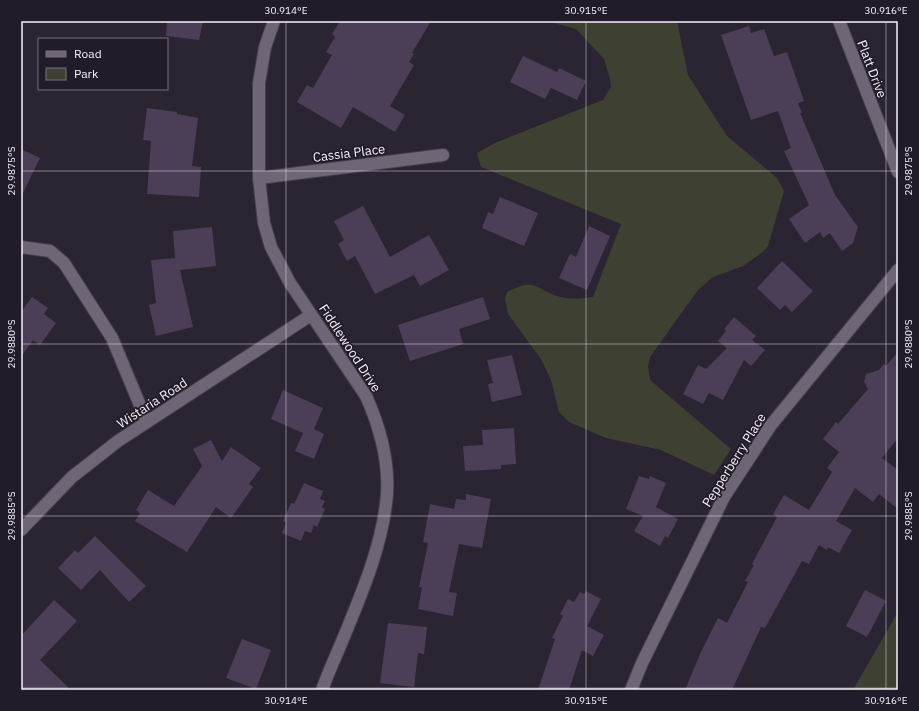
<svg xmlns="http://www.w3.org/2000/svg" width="919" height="711" viewBox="0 0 919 711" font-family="'IBM Plex Sans',sans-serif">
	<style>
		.green { fill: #3e4131 }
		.building { fill: #4b3f57 }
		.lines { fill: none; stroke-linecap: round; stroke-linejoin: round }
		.minor-casing { stroke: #463f4c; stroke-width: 14 }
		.tertiary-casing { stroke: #463f4c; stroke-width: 14 }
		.minor { stroke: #6e6677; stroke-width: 12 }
		.tertiary { stroke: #6e6677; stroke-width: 12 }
		.ticks { fill: none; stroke: #f6f1fb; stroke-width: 1; stroke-opacity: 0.45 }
		.labels { text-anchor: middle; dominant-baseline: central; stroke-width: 3.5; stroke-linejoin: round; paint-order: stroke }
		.street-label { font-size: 13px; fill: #f6f1fb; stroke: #221b29 }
		.neatline { fill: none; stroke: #f6f1fb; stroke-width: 1.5 }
		.ticks-label { font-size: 10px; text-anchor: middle; fill: #f6f1fb }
	</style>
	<rect width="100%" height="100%" fill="#2b2433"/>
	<g class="green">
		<path d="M 546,21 L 677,21 L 688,75 L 727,136 L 777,178 L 784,191 L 768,246 L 763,252 L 743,266 L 713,277 L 698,290 L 650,357 L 648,367 L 650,380 L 731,449 L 714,475 L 661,450 L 606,438 L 569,422 L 559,412 L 551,380 L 541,359 L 508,314 L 505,299 L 507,292 C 537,276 535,290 561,297 C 570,300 584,298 593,297 L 621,224 L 481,167 L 477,153 L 495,143 L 603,100 L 611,87 L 610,79 L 604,59 L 576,29 Z"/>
		<path d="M 898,612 L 898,690 L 853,690 Z"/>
	</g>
	<g class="building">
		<path d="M 167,21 L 203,21 L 199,40 L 166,36 Z"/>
		<path d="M 340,21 L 431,21 L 412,53 L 414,54 L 409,62 L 414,65 L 390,106 L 405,115 L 395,132 L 353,107 L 341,128 L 297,102 L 307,85 L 313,88 L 332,55 L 326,52 L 335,37 L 332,34 Z"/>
		<path d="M 749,26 L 751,33 L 764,29 L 774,56 L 787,52 L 804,101 L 798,103 L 802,113 L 800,113 L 835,195 L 858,227 L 853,243 L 842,251 L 830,233 L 823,238 L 820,232 L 805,243 L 789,219 L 809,205 L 784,151 L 791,148 L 778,111 L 751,120 L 721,35 Z"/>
		<path d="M 523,56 L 557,72 L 559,68 L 586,81 L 577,100 L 551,88 L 545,99 L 510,82 Z"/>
		<path d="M 147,108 L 177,112 L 177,114 L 198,118 L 192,166 L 201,167 L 199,197 L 147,194 L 151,141 L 143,140 Z"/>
		<path d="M 21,149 L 40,158 L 21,197 Z"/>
		<path d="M 500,197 L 538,213 L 524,246 L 482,228 L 488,212 L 493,214 Z"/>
		<path d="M 363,206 L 390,257 L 429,235 L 449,270 L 420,286 L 414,275 L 375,294 L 355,256 L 347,261 L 338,244 L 344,240 L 334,221 Z"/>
		<path d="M 589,226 L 610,236 L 587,290 L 559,278 L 570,254 L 576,257 Z"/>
		<path d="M 212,227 L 216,266 L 180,270 L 193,327 L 156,336 L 149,305 L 156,303 L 151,260 L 175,258 L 173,231 Z"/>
		<path d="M 782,261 L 813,291 L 792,312 L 785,305 L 780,310 L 757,288 Z"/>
		<path d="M 32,297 L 48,308 L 44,314 L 56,323 L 40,345 L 33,340 L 21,357 L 21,312 Z"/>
		<path d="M 483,297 L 490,319 L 459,329 L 463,344 L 410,361 L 398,325 Z"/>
		<path d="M 734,317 L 756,336 L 752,340 L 765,350 L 751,366 L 744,360 L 723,400 L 709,393 L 703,404 L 683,394 L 698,365 L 706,369 L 727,348 L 718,341 L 726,331 L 724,329 Z"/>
		<path d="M 898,352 L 898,438 L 882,458 L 898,470 L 898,509 L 879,494 L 873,502 L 855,488 L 836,521 L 852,530 L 839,553 L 828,547 L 827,550 L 819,545 L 809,564 L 802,561 L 765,628 L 761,627 L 732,690 L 685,690 L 700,654 L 718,618 L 727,623 L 748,582 L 745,581 L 754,565 L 752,564 L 777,517 L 773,514 L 784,495 L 809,510 L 832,472 L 827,468 L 839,452 L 823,439 L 836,422 L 838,424 L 868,389 L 864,382 L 866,374 L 879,370 L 884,364 L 886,366 Z"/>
		<path d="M 512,355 L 522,395 L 492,402 L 488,384 L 493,383 L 487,360 Z"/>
		<path d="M 283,390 L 323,408 L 314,429 L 324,434 L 314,459 L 295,451 L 303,433 L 271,419 Z"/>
		<path d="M 514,428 L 516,464 L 501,465 L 501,469 L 465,471 L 463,446 L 483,445 L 482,430 Z"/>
		<path d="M 211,440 L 222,461 L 231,447 L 261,468 L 249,484 L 253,487 L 231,518 L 216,507 L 187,552 L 135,521 L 140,513 L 136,510 L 148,490 L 174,506 L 202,466 L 193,449 Z"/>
		<path d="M 639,476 L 649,479 L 650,476 L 666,483 L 656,507 L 678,519 L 668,538 L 665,536 L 660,546 L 634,531 L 643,516 L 626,509 Z"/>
		<path d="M 304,483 L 323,491 L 320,499 L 325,501 L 322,507 L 325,509 L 317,527 L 314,525 L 311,533 L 305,531 L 301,541 L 282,533 L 286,523 L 283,521 L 291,503 L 294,504 Z"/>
		<path d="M 466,494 L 491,499 L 482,548 L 459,544 L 449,592 L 457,593 L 453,616 L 418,609 L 422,587 L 419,587 L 428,543 L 423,542 L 430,504 L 454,509 L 456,499 L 466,500 Z"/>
		<path d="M 95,536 L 146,586 L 129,602 L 100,570 L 81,590 L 58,568 L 75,550 L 78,553 Z"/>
		<path d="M 865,590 L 886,601 L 867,637 L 846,626 Z"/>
		<path d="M 586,591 L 601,599 L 587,626 L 604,635 L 593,656 L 582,650 L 569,690 L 538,690 L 555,639 L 552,638 L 563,616 L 560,614 L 568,599 L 574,602 L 580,592 L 584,594 Z"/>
		<path d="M 54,600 L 77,621 L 40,660 L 71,690 L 21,690 L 21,636 Z"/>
		<path d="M 388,623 L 427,627 L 424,654 L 418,653 L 414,687 L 380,683 Z"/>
		<path d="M 242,639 L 271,650 L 256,689 L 226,678 Z"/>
	</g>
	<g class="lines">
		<defs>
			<g id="minor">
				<path d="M 274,21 L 265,47 L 259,83 L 259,178 L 264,223 L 271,247 L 290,283 L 366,396 C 379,425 389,461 387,494 C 383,544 362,593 343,639 C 336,656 328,673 322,690"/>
				<path d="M 259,178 L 443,155"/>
				<path d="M 21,247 L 50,251 L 64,263 L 112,338 L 147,422"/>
				<path d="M 21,530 L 72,477 L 118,441 L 311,315"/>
				<path d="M 631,690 L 642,663 L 724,497 L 771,425 L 898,270"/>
			</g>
			<path id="tertiary" d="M 839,21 L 898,172"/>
		</defs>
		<use href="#minor" class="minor-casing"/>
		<use href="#tertiary" class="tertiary-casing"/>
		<use href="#minor" class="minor"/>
		<use href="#tertiary" class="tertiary"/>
	</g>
	<path class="ticks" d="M 286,21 L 286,690M 586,21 L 586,690M 886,21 L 886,690M 21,171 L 898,171M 21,344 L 898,344M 21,516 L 898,516M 21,688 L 898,688"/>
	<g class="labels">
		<g class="street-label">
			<text transform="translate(872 69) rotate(69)">Platt Drive</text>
			<text transform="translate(349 153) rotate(-7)">Cassia Place</text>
			<text transform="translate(350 348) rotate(57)">Fiddlewood Drive</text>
			<text transform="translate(152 403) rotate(-33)">Wistaria Road</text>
			<text transform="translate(734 460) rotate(-58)">Pepperberry Place</text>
		</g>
	</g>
	<rect width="919" height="711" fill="none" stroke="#221b29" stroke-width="44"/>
	<rect x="38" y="38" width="130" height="52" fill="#221b29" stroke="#77717d"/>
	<rect x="46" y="51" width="20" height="6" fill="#6e6677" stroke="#77717d"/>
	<text x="74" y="58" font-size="12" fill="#f6f1fb">Road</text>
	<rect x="46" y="68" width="20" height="12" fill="#3e4131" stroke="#77717d"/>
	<text x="74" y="78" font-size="12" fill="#f6f1fb">Park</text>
	<rect x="22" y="22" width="875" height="667" class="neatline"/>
	<g class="ticks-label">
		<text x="286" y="14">30.914°E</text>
		<text x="586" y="14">30.915°E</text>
		<text x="886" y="14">30.916°E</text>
		<text transform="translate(11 171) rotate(-90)" y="4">29.9875°S</text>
		<text transform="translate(908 171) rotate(-90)" y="4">29.9875°S</text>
		<text transform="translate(11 344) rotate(-90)" y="4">29.9880°S</text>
		<text transform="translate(908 344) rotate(-90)" y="4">29.9880°S</text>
		<text transform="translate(11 516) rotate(-90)" y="4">29.9885°S</text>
		<text transform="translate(908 516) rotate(-90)" y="4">29.9885°S</text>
		<text x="286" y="704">30.914°E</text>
		<text x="586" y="704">30.915°E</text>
		<text x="886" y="704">30.916°E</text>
	</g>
</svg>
